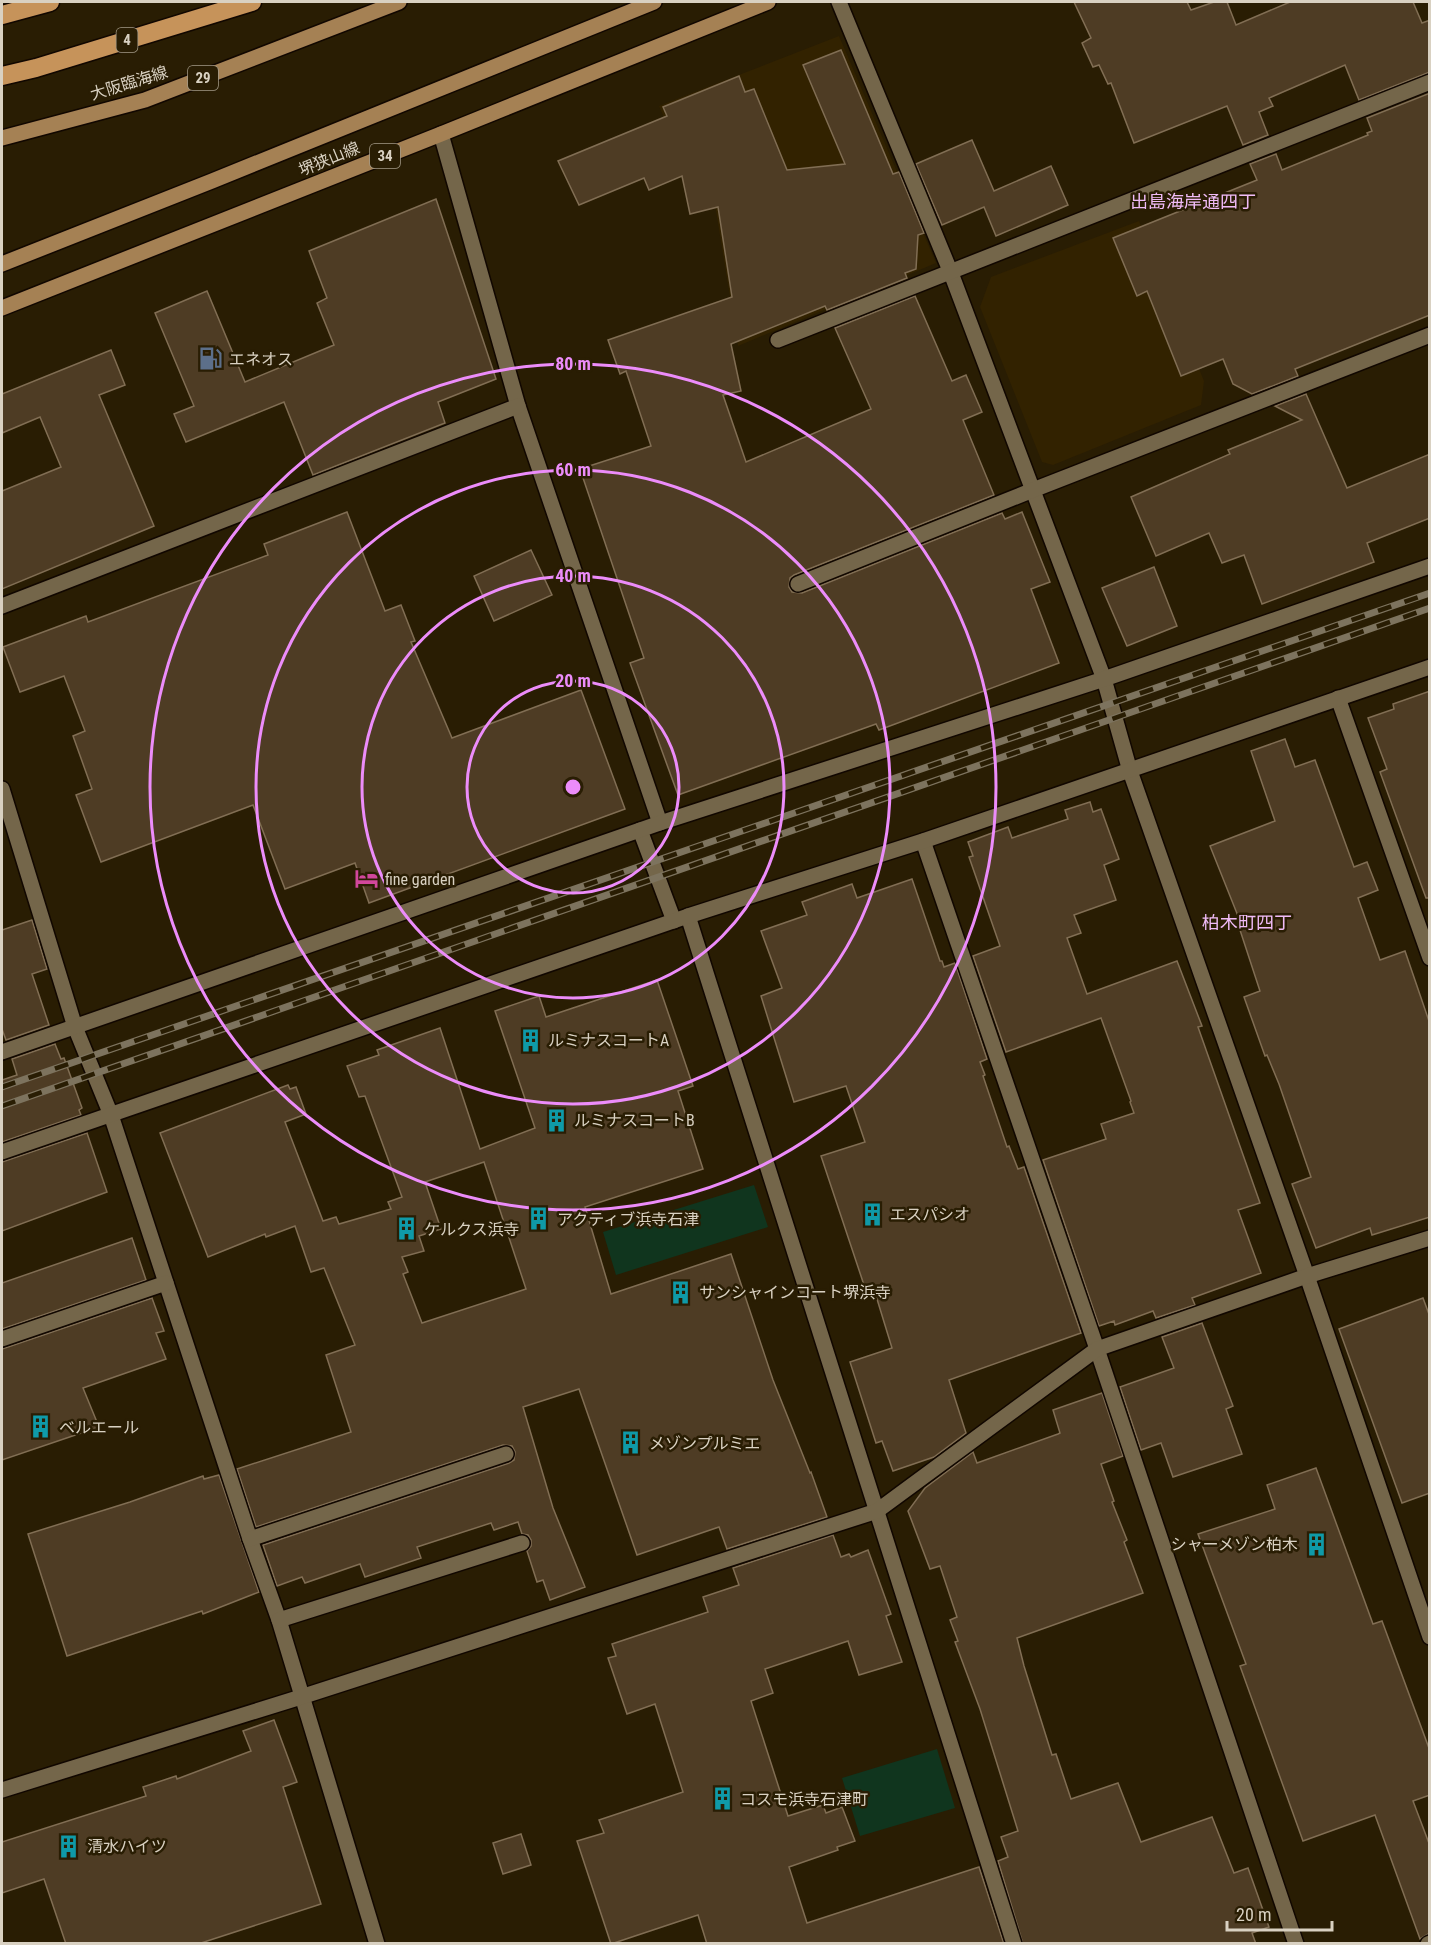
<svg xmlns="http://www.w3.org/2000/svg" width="1431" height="1945" viewBox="0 0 1431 1945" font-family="'Roboto Condensed','Noto Sans JP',sans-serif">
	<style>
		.built { fill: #322200 }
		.green { fill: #10351e }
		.building { fill: #4e3c24; stroke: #816e54; stroke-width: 1.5; fill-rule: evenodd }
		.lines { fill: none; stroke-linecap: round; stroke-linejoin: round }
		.street-casing { stroke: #110700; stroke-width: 18 }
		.primary-casing { stroke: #110700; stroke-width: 18 }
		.highway-casing { stroke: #110700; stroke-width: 21 }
		.street { stroke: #74664a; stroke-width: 15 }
		.primary { stroke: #a58154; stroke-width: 15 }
		.highway { stroke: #c6935a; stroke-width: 18 }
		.rail-casing { stroke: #7d735e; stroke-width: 7 }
		.rail { stroke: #291d03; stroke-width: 4.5; stroke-dasharray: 14; stroke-linecap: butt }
		.ring { fill: none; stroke: #ec8cfa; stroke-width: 3 }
		.labels { text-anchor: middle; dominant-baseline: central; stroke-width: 5; stroke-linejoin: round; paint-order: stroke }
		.shield { fill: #291d03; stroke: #a49b89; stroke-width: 1.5 }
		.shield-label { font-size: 15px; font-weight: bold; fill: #d9d1c2 }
		.street-label { font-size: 16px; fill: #d9d1c2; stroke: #291d03 }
		.poi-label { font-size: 16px; fill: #d9d1c2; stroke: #291d03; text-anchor: start }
		.neighbourhood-label { font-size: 18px; fill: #f0bbf7; stroke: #291d03 }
		.centre { fill: #ec8cfa; stroke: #291d03; stroke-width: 3 }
		.ring-label { font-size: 18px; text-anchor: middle; font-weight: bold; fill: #ec8cfa; stroke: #291d03; stroke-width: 5; stroke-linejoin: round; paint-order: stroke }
	</style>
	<rect width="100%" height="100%" fill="#291d03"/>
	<g class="built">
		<path d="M 839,36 L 936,263 L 738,346 L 710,174 L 692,180 L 659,106 Z"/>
		<path d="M 1139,221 L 1204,381 L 1201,405 L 1053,465 L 1042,462 L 980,307 L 991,277 Z"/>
	</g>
	<g class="green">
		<path d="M 754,1185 L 768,1227 L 616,1275 L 603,1232 Z"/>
		<path d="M 937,1749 L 955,1808 L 860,1836 L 842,1778 Z"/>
	</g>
	<g class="building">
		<path d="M 1074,2 L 1187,2 L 1191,10 L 1214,2 L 1227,2 L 1236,25 L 1290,2 L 1413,2 L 1422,23 L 1430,20 L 1430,72 L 1359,100 L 1345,65 L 1269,98 L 1273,106 L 1259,112 L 1268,135 L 1243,145 L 1227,106 L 1134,143 L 1111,83 L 1108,84 L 1099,65 L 1093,67 L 1082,43 L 1091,38 Z"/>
		<path d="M 841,50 L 893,174 L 899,172 L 924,233 L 918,235 L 916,269 L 905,273 L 907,278 L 827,310 L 825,306 L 731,344 L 741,391 L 723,395 L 746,462 L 871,409 L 835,328 L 915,296 L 952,381 L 966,375 L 982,412 L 963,420 L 994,495 L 794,575 L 790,578 L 789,587 L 792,592 L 802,593 L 1002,513 L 1005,519 L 1022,512 L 1050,582 L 1031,589 L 1059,663 L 879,730 L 876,724 L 678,795 L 630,663 L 644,658 L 580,469 L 651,446 L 626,371 L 620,374 L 608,340 L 732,297 L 718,207 L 690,214 L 682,176 L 649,190 L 644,178 L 579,205 L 558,161 L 667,116 L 663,107 L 739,76 L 745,92 L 754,89 L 787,170 L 845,164 L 803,65 Z"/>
		<path d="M 1430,93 L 1430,315 L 1295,369 L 1298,376 L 1252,394 L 1233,384 L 1223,359 L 1181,376 L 1147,291 L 1137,296 L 1113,238 L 1257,180 L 1250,164 L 1276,154 L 1282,170 L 1368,135 L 1367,133 L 1372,131 L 1367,118 Z"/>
		<path d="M 972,140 L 994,191 L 1051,166 L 1068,205 L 996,236 L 984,207 L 942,225 L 916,164 Z"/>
		<path d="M 436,199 L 496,379 L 438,402 L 445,423 L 313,475 L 284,402 L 186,442 L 174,414 L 194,406 L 155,313 L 207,291 L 245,382 L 334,345 L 317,303 L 327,298 L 309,251 Z"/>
		<path d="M 111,350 L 125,385 L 99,395 L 154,526 L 2,589 L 2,491 L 61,467 L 40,417 L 2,433 L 2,394 Z"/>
		<path d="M 1306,394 L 1347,488 L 1430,454 L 1430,518 L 1367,543 L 1374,562 L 1262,604 L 1244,555 L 1222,563 L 1209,533 L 1156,556 L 1131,497 L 1230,454 L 1228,450 L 1302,420 L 1275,406 Z"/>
		<path d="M 347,512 L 385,611 L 401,605 L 415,641 L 411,642 L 452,738 L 581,690 L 625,809 L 369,903 L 355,863 L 285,889 L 253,805 L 101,862 L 76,795 L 92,789 L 73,736 L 85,731 L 64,676 L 20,692 L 3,647 L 86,616 L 88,622 L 268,555 L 264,544 Z"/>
		<path d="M 531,550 L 552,595 L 494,621 L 474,576 Z"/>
		<path d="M 1154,567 L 1177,626 L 1127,646 L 1102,588 Z"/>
		<path d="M 1430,691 L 1430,898 L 1426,898 L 1380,772 L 1387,769 L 1368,718 L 1394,709 L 1393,704 Z"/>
		<path d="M 1285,739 L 1295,767 L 1315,760 L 1354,867 L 1367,862 L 1378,890 L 1358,898 L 1380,960 L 1405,951 L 1430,1024 L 1430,1217 L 1372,1235 L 1370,1228 L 1316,1248 L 1292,1184 L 1311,1177 L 1279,1084 L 1267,1055 L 1265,1056 L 1244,997 L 1260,991 L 1239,927 L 1242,926 L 1210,846 L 1275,821 L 1251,751 Z"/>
		<path d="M 1090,802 L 1093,812 L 1101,809 L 1119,859 L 1104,865 L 1116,900 L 1074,915 L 1081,933 L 1067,938 L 1087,994 L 1177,961 L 1202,1026 L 1198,1027 L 1260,1203 L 1238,1210 L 1261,1273 L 1192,1298 L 1195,1305 L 1156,1318 L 1153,1311 L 1115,1325 L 1114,1321 L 1099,1326 L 1043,1160 L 1106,1139 L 1101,1124 L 1134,1113 L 1130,1102 L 1131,1101 L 1101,1018 L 1006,1052 L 973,956 L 1000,946 L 969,857 L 973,856 L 968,842 L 1008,827 L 1012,838 L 1068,819 L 1065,810 Z"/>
		<path d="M 912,879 L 940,961 L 942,961 L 944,967 L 955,963 L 987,1059 L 980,1062 L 985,1075 L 983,1076 L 1007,1147 L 1009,1146 L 1018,1169 L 1024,1167 L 1081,1333 L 949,1380 L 966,1433 L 934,1457 L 893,1471 L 882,1441 L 876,1443 L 850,1362 L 892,1348 L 873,1286 L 865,1288 L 821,1156 L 865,1142 L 846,1086 L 794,1102 L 761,996 L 782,988 L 761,931 L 807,915 L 802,902 L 852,884 L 857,898 Z"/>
		<path d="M 32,920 L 47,969 L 32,974 L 49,1025 L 6,1040 L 2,1029 L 2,930 Z"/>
		<path d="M 657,980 L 693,1086 L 678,1091 L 703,1169 L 585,1207 L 611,1294 L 731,1254 L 773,1380 L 810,1473 L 811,1472 L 827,1517 L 727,1549 L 719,1527 L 637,1555 L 579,1389 L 523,1407 L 553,1508 L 585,1587 L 550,1600 L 543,1580 L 537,1582 L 527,1551 L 531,1546 L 531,1540 L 528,1535 L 522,1534 L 518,1522 L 494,1530 L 491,1523 L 417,1547 L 421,1558 L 365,1577 L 360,1564 L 305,1583 L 302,1577 L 277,1586 L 263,1545 L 509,1463 L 514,1460 L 515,1452 L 512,1446 L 503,1445 L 256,1527 L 237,1469 L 351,1432 L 326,1355 L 355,1345 L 324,1268 L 311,1272 L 295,1226 L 266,1237 L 265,1234 L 208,1257 L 160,1133 L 288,1085 L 290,1089 L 296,1087 L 306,1114 L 285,1122 L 323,1221 L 336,1217 L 339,1224 L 391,1209 L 388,1202 L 402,1197 L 365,1096 L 359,1097 L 347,1066 L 379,1055 L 377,1050 L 440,1028 L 480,1149 L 535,1128 L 495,1011 L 539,996 L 546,1017 ZM 484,1162 L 526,1289 L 422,1323 L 403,1274 L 408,1272 L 402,1257 L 424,1251 L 419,1236 L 441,1229 L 425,1182 Z"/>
		<path d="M 55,1044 L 61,1059 L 64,1058 L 82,1108 L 79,1110 L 81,1115 L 2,1142 L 2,1080 L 17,1075 L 12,1059 Z"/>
		<path d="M 87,1133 L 107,1192 L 2,1231 L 2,1162 Z"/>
		<path d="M 132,1238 L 146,1280 L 2,1329 L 2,1283 Z"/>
		<path d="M 152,1298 L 164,1331 L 156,1333 L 166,1359 L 83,1388 L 99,1427 L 2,1460 L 2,1349 Z"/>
		<path d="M 1423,1298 L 1430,1317 L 1430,1493 L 1402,1503 L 1339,1329 Z"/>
		<path d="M 1202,1323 L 1233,1406 L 1226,1409 L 1242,1454 L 1173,1477 L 1161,1443 L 1141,1450 L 1120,1387 L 1174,1368 L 1162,1337 Z"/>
		<path d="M 1102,1393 L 1123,1456 L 1101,1464 L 1114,1501 L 1112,1502 L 1127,1540 L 1124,1542 L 1143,1593 L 1017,1638 L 1024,1666 L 1052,1755 L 1056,1754 L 1071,1799 L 1118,1783 L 1141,1842 L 1212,1817 L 1234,1873 L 1248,1868 L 1269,1927 L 1252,1933 L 1256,1944 L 1023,1944 L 998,1861 L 1008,1857 L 1001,1837 L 1018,1831 L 980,1709 L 955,1642 L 958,1641 L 950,1620 L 957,1617 L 940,1566 L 930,1569 L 908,1511 L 925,1488 L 973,1452 L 977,1463 L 1058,1434 L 1060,1433 L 1053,1410 Z"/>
		<path d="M 1316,1468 L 1373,1624 L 1382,1621 L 1430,1751 L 1430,1795 L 1413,1801 L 1430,1846 L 1430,1933 L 1420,1939 L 1375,1815 L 1303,1841 L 1240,1666 L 1246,1664 L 1198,1534 L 1275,1509 L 1267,1485 Z"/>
		<path d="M 219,1475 L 259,1592 L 203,1614 L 202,1611 L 67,1656 L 28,1534 L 130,1502 L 203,1476 L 204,1479 Z"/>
		<path d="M 833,1535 L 841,1557 L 849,1554 L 851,1557 L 868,1550 L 891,1614 L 886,1616 L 902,1662 L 859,1675 L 848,1641 L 765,1669 L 773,1693 L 751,1701 L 788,1816 L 823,1805 L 826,1813 L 842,1807 L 855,1841 L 837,1847 L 838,1850 L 789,1867 L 807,1923 L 979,1867 L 1004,1944 L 707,1944 L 698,1915 L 611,1944 L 577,1841 L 604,1833 L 599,1820 L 683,1792 L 655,1704 L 627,1714 L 608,1658 L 616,1656 L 612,1644 L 708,1612 L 703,1597 L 739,1585 L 733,1568 Z"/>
		<path d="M 274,1720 L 297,1782 L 283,1787 L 321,1904 L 198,1944 L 66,1944 L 44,1879 L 2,1893 L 2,1842 L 146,1796 L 143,1787 L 176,1776 L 177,1779 L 251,1751 L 243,1731 Z"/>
		<path d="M 521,1834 L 531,1865 L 503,1874 L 493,1843 Z"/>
	</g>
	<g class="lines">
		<defs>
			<g id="street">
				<path d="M 839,2 L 951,273 L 1104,679 L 1130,771 L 1307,1276 L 1430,1637"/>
				<path d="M 441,134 L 518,406 L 660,823"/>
				<path d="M 778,340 L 1430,82"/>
				<path d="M 798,584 L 1033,490 L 1430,335"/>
				<path d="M 2,606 L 518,406"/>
				<path d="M 1338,698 L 1430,958"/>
				<path d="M 2,789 L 75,1027 L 111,1115 L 250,1539 L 279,1620 L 377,1944"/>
				<path d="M 640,830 L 674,921"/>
				<path d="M 923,841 L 1097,1349 L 1296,1944"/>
				<path d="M 688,916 L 1014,1944"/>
				<path d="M 2,1052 L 660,823 L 1104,679 L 1430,566"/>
				<path d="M 2,1152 L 688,916 L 923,841 L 1430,667"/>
				<path d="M 2,1339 L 166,1283"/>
				<path d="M 250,1539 L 506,1454"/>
				<path d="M 279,1620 L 522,1543"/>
				<path d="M 2,1790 L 301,1697 L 877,1511 L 1097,1349 L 1307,1276 L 1430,1238"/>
				<path d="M 1428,1944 L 1430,1943"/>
			</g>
			<g id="primary">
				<path d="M 2,138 L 145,100 L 399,2"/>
				<path d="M 2,264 L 212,181 L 654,2"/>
				<path d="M 2,308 L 441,134 L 768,2"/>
			</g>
			<g id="highway">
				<path d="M 2,15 L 50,2"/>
				<path d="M 2,76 L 36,68 L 252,2"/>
			</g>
		</defs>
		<use href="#street" class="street-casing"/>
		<use href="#primary" class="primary-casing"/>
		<use href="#highway" class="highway-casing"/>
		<use href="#street" class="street"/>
		<use href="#primary" class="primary"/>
		<use href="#highway" class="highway"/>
		<defs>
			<g id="rail">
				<path d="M 2,1087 L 1430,593"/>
				<path d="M 2,1106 L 1430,608"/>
			</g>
		</defs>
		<use href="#rail" class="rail-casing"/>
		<use href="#rail" class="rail"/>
	</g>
	<g class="ring">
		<circle cx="573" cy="787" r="106"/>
		<circle cx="573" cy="787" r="211"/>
		<circle cx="573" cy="787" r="317"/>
		<circle cx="573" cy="787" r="423"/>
	</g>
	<defs>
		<symbol id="fuel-bare" viewBox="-9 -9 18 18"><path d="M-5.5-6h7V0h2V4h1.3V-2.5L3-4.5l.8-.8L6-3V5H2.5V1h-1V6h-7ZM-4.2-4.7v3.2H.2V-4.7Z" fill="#5c6f8a" stroke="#291d03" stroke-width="2.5" paint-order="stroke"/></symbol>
		<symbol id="hotel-bare" viewBox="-9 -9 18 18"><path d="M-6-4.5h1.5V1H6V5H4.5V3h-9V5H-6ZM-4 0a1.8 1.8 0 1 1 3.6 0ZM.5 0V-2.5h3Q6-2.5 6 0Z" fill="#d1479c" stroke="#291d03" stroke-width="2.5" paint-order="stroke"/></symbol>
		<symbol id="building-bare" viewBox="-9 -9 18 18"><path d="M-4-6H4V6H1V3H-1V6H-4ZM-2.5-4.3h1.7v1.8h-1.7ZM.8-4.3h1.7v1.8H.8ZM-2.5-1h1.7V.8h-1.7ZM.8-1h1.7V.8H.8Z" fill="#0f9aa8" stroke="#291d03" stroke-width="2.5" paint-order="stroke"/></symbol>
	</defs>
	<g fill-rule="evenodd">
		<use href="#fuel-bare" x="194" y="342" width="33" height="33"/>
		<use href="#hotel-bare" x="350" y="862" width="33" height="33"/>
		<use href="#building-bare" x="514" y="1024" width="33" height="33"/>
		<use href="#building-bare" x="540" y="1104" width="33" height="33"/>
		<use href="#building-bare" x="856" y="1198" width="33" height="33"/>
		<use href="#building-bare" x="522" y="1202" width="33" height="33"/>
		<use href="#building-bare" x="390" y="1212" width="33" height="33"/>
		<use href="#building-bare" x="664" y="1276" width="33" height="33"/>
		<use href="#building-bare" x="24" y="1410" width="33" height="33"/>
		<use href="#building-bare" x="614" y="1426" width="33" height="33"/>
		<use href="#building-bare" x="1300" y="1528" width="33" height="33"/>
		<use href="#building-bare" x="706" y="1782" width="33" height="33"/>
		<use href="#building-bare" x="52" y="1830" width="33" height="33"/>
	</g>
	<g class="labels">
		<g class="shield">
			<rect x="116.5" y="28" width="21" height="24" rx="4.5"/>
			<rect x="188" y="66" width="30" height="24" rx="4.5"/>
			<rect x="370" y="144" width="30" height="24" rx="4.5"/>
		</g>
		<g class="shield-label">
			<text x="127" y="40">4</text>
			<text x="203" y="78">29</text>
			<text x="385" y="156">34</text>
		</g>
		<g class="street-label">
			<text transform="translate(129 83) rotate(-17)">大阪臨海線</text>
			<text transform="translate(329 159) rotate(-22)">堺狭山線</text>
		</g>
		<g class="poi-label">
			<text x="229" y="359">エネオス</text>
			<text x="385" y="879">fine garden</text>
			<text x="548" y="1040">ルミナスコートA</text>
			<text x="574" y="1120">ルミナスコートB</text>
			<text x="890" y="1214">エスパシオ</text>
			<text x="557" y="1219">アクティブ浜寺石津</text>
			<text x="424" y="1229">ケルクス浜寺</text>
			<text x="699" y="1292">サンシャインコート堺浜寺</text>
			<text x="59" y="1427">ベルエール</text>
			<text x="649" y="1443">メゾンプルミエ</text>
			<text x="1298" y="1544" text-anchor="end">シャーメゾン柏木</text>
			<text x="740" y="1799">コスモ浜寺石津町</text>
			<text x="87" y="1846">清水ハイツ</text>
		</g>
		<g class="neighbourhood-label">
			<text x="1193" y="201">出島海岸通四丁</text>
			<text x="1247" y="922">柏木町四丁</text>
		</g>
	</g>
	<circle cx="573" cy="787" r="9" class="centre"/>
	<g class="ring-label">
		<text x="573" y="370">80 m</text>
		<text x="573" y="476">60 m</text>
		<text x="573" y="582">40 m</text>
		<text x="573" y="687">20 m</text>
	</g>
	<rect width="1431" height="1945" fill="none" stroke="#d9d1c2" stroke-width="6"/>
	<path d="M1227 1921v9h105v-9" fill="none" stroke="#d9d1c2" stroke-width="3"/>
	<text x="1236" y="1921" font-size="18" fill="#d9d1c2" stroke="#291d03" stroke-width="4.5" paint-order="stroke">20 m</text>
</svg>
